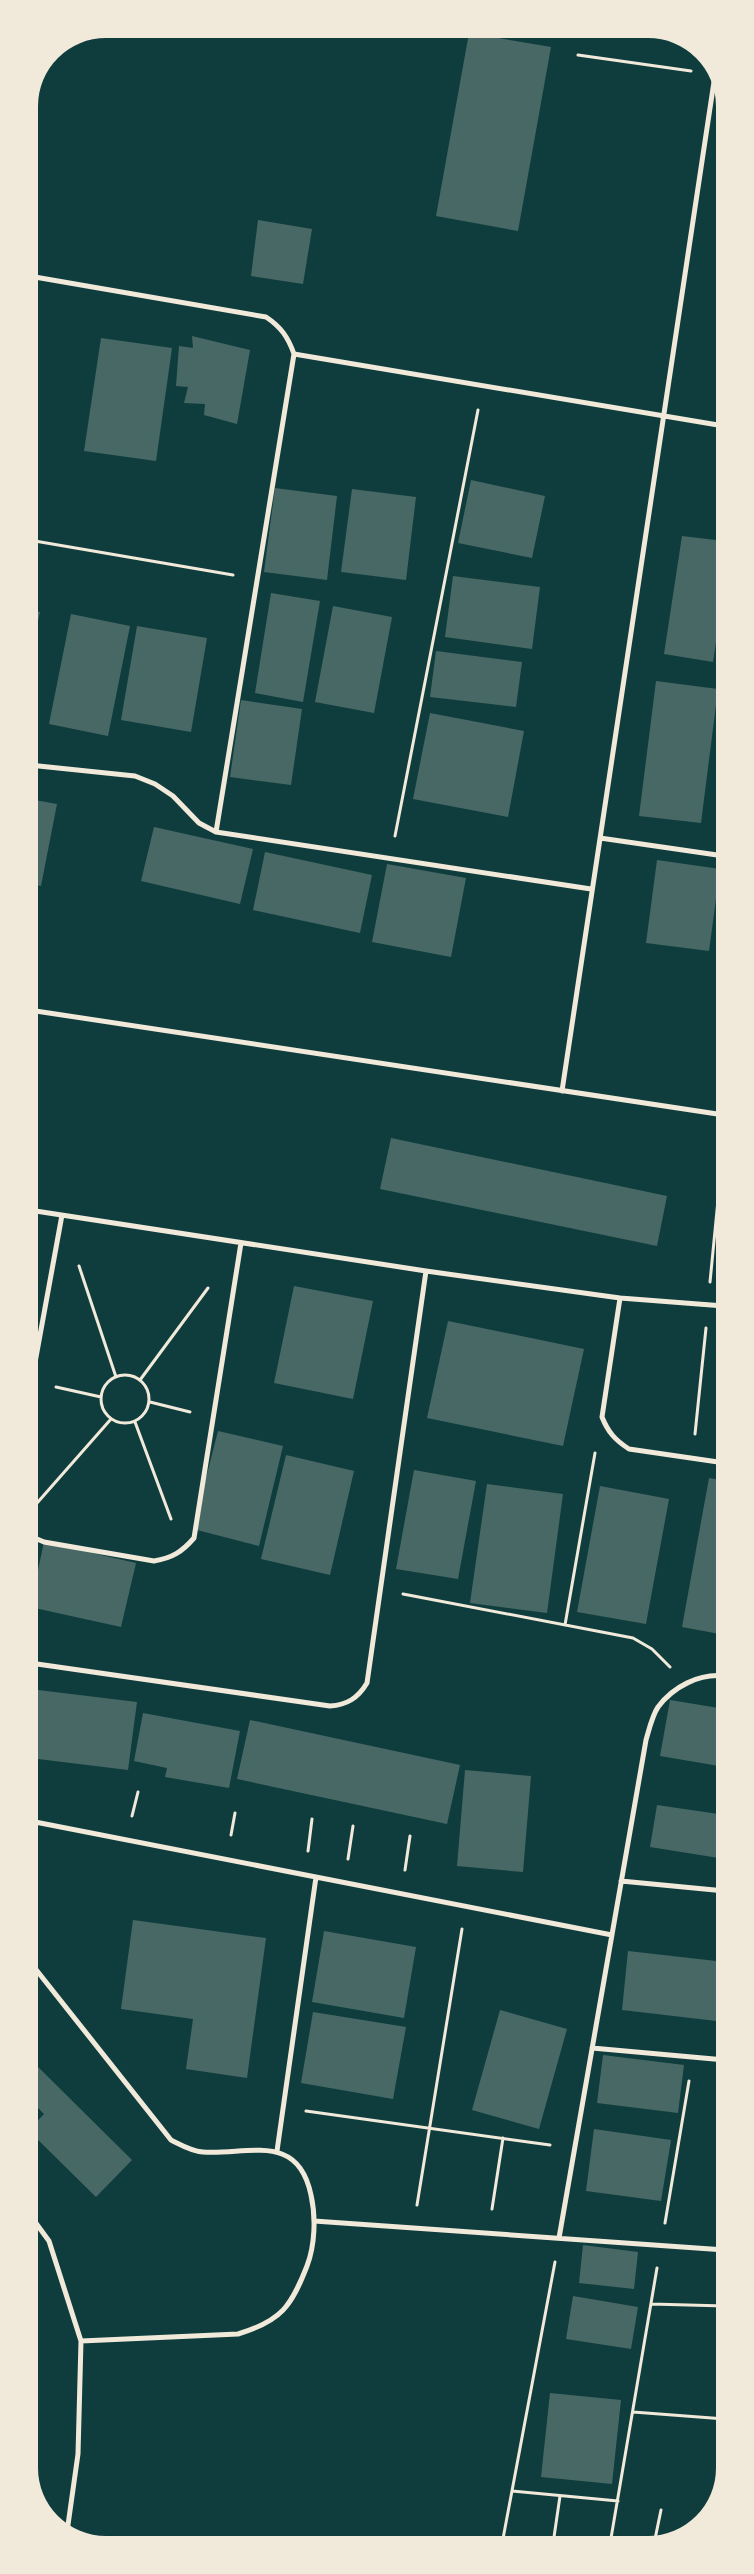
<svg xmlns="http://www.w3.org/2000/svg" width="754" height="2574" font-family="'Archivo Narrow',sans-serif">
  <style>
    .building { fill: #486865 }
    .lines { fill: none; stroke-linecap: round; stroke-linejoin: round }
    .path { stroke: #f1e9da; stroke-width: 3 }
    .minor { stroke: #f1e9da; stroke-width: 5 }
  </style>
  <rect width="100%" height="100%" fill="#0f3d3e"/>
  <path class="building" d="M 469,33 L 551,47 L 518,231 L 436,216 Z
    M 258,220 L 312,229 L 303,284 L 251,276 Z
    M 192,336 L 250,350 L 237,424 L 204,415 L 205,404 L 184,403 L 188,387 L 176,386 L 179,346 L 193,348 Z
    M 101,338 L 172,348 L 156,461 L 84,451 Z
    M 471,480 L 545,496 L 532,558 L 458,543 Z
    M 275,488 L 337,496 L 327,580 L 264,572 Z
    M 352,489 L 416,497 L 406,580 L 341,572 Z
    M 682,536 L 724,541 L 724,590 L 713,662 L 664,654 Z
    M 453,576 L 540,587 L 532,649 L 445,637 Z
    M 271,593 L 320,601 L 303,702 L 255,693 Z
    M 333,606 L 392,617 L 374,713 L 315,702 Z
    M 29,609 L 40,612 L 30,655 L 29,655 Z
    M 71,614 L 130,626 L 108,736 L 49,724 Z
    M 137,626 L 207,638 L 191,732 L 121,720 Z
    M 436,651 L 522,662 L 516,707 L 430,697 Z
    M 656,681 L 718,689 L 701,823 L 639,816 Z
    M 241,700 L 302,709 L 291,785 L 230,777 Z
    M 430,713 L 524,731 L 508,817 L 413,799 Z
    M 29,799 L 57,804 L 41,886 L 29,884 Z
    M 154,827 L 253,849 L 240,904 L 141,881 Z
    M 265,852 L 372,875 L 360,933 L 253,910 Z
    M 657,860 L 720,869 L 709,951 L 646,943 Z
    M 387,864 L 466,878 L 451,957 L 372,942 Z
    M 723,972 L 724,973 L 724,1000 L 719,999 Z
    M 391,1138 L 667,1196 L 657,1246 L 380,1189 Z
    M 294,1286 L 373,1301 L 353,1399 L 274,1383 Z
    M 448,1321 L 584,1349 L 563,1446 L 427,1418 Z
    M 218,1431 L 283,1446 L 259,1546 L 193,1529 Z
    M 286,1455 L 354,1471 L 330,1575 L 261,1559 Z
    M 414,1470 L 476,1481 L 458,1579 L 396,1569 Z
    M 709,1478 L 725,1481 L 725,1635 L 682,1627 Z
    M 487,1484 L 563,1494 L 547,1613 L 470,1603 Z
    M 600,1486 L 669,1499 L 646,1624 L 577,1612 Z
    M 44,1542 L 136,1563 L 121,1627 L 30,1607 Z
    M 30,1689 L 137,1702 L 128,1770 L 30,1758 Z
    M 670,1700 L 725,1709 L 725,1767 L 660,1756 Z
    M 143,1713 L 240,1731 L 229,1788 L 165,1777 L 167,1768 L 134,1761 Z
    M 250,1720 L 460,1765 L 447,1824 L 237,1779 Z
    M 465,1770 L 531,1776 L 523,1872 L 457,1866 Z
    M 657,1805 L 725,1815 L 725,1859 L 650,1847 Z
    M 133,1920 L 266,1938 L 247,2078 L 186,2069 L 193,2019 L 121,2009 Z
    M 324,1931 L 416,1947 L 404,2018 L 312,2002 Z
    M 628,1951 L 725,1962 L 725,2022 L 622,2010 Z
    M 500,2010 L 567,2029 L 539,2129 L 472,2110 Z
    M 313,2012 L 406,2027 L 393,2099 L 301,2083 Z
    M 603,2055 L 684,2065 L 678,2113 L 597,2103 Z
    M 30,2059 L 132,2160 L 96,2197 L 30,2132 L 30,2129 L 44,2114 L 30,2100 Z
    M 594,2129 L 671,2140 L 661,2201 L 586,2191 Z
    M 583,2245 L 638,2252 L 634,2289 L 579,2283 Z
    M 573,2296 L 638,2307 L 631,2349 L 566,2339 Z
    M 550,2393 L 621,2400 L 612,2484 L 541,2477 Z"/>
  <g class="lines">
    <path class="path" d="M 578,55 L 691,71
      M 29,540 L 233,575
      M 395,836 L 478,410
      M 79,1266 L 116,1377
      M 710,1282 L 724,1139
      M101 1399a24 24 0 1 1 48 0a24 24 0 1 1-48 0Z
      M 140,1380 L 208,1288
      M 56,1387 L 101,1397
      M 150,1402 L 190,1412
      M 135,1422 L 171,1519
      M 695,1434 L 706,1328
      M 30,1511 L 111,1419
      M 403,1594 L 633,1638 L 652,1649 L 670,1667
      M 565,1625 L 595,1453
      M 132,1816 L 138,1792
      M 231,1835 L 235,1813
      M 308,1851 L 312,1819
      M 348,1859 L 353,1826
      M 405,1870 L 410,1836
      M 306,2111 L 550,2145
      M 417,2205 L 462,1929
      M 492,2209 L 503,2138
      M 665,2223 L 689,2081
      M 651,2304 L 725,2306
      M 633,2412 L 725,2419
      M 512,2491 L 618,2501
      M 502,2544 L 555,2262
      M 553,2544 L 560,2496
      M 610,2544 L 657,2268
      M 654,2544 L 661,2510"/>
    <path class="minor" d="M 29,276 L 266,317 C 281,327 288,337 294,354 L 216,832
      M 294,354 L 724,426
      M 29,765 L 135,776 L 155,784 L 173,796 L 199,823 L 216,832 L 591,889
      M 600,838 L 724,856
      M 29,1010 L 724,1115
      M 562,1091 L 715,75
      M 29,1210 L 426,1271 L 620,1298 L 724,1306
      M 620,1298 L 602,1417 C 608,1432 615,1440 629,1449 L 725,1463
      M 30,1390 L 62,1215
      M 30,1536 L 44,1542 L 154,1561 C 172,1558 182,1552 194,1538 L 241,1243
      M 30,1663 L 330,1706 C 347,1705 358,1698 367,1683 L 426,1271
      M 30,1821 L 612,1935
      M 621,1881 L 725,1891
      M 30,1962 L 171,2140 C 181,2145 191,2151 203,2152 C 249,2155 298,2132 311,2195 C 316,2217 315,2245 307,2266 C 291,2307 281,2321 238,2334 L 81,2341
      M 592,2048 L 725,2060
      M 277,2151 L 316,1877
      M 30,2215 L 49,2241 L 81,2341 L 78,2454 L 67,2532
      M 314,2221 L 725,2250
      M 559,2238 L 646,1740 C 649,1730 652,1716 658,1707 C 673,1687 699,1673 725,1676"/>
  </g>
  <path d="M0 0H754V2574H0ZM106 38H648A68 68 0 0 1 716 106V2468A68 68 0 0 1 648 2536H106A68 68 0 0 1 38 2468V106A68 68 0 0 1 106 38Z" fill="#f1e9da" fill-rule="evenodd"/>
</svg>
